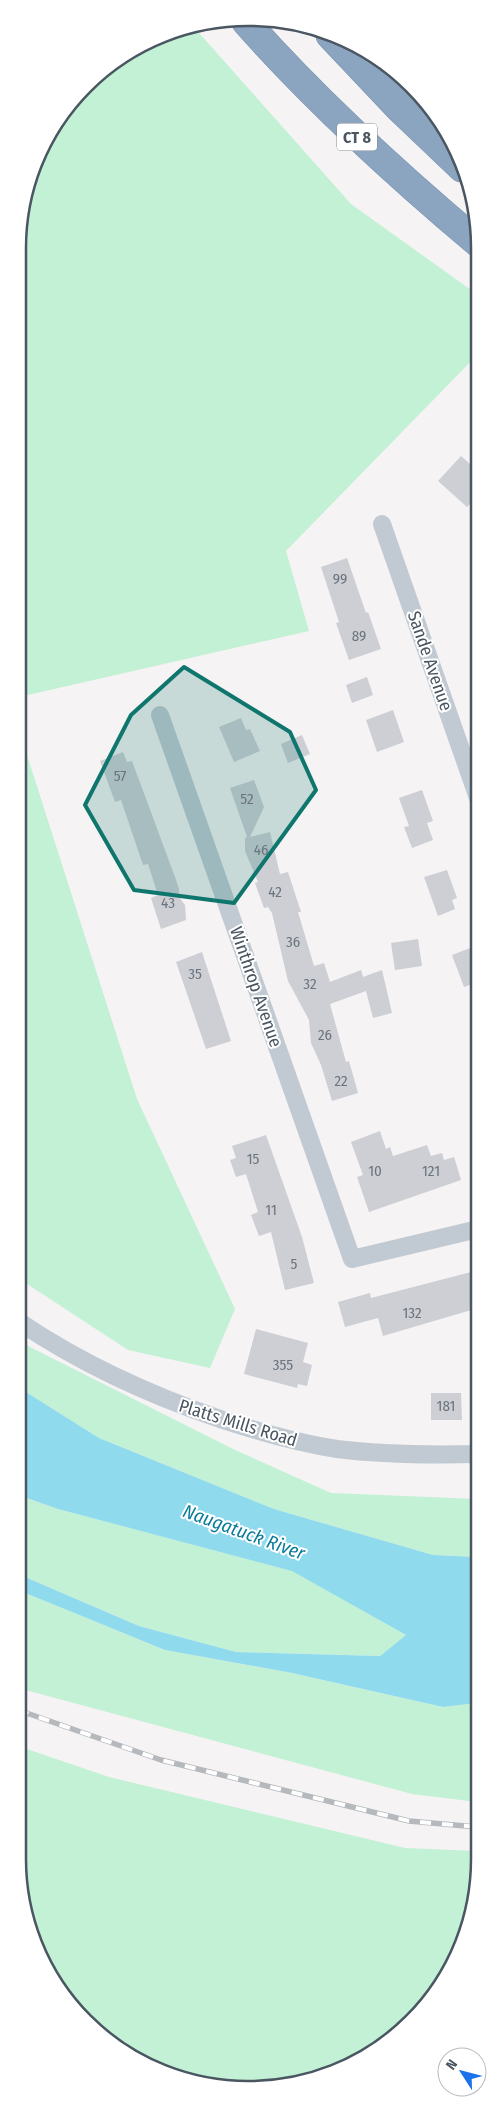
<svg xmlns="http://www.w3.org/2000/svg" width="497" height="2107" font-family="'Fira Sans Condensed',sans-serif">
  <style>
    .green { fill: #c3f1d5 }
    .water { fill: #90daee }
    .building { fill: #cdcfd5 }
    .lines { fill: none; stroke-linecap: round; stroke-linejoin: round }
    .highway-casing { stroke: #7690ad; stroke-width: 29 }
    .street { stroke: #c1cad2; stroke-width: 18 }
    .highway { stroke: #8ba5c1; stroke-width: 28 }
    .rail-casing { stroke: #b5b8bd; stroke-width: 5.5 }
    .rail { stroke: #fff; stroke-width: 4; stroke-dasharray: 11; stroke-linecap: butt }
    .marked { fill: #0f766e; fill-opacity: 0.2; stroke: #0f766e; stroke-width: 4; stroke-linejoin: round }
    .labels { text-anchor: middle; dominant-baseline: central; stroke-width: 4; stroke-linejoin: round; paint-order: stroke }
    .number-label { font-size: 15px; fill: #6b747e }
    .shield { fill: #fff; stroke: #808990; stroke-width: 1 }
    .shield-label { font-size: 16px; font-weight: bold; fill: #4a5661 }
    .street-label { font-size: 18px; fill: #4a5661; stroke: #fff }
    .water-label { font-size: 19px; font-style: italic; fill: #0c7c9b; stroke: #fff }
    .rim { fill: none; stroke: #4a5661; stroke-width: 2.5 }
  </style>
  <rect width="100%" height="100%" fill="#f5f3f3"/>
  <path class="green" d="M 189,25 L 192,25 L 351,204 L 478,295 L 478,354 L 286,551 L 309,631 L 19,697 L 20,218 L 49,133 L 108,65 Z
    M 19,730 L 137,1099 L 235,1309 L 210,1368 L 128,1350 L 18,1278 Z
    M 18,1338 L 30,1347 L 233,1449 L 331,1493 L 477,1499 L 477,1557 L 433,1555 L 274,1509 L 99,1438 L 18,1387 Z
    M 18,1495 L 58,1509 L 293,1571 L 406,1635 L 380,1656 L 236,1652 L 139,1626 L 18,1574 Z
    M 18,1590 L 165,1650 L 292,1673 L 443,1707 L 477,1703 L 477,1802 L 412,1794 L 18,1688 Z
    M 18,1746 L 109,1777 L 405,1848 L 477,1851 L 477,1889 L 449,1974 L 389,2042 L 309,2082 L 233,2089 L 146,2066 L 75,2011 L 35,1947 L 18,1858 Z"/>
  <path class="water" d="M 18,1387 L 99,1438 L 274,1509 L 433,1555 L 477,1557 L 477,1703 L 443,1707 L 292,1673 L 165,1650 L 18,1590 L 18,1574 L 139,1626 L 236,1652 L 380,1656 L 406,1635 L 292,1571 L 58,1509 L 18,1495 Z"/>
  <path class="building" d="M 461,456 L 478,471 L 478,496 L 467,507 L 438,481 Z
    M 347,558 L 366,613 L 368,612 L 381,649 L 349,660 L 336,623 L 339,622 L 321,567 Z
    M 367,677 L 373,695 L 352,703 L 346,685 Z
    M 393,710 L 404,742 L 377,752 L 366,720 Z
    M 241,718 L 246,730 L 250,729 L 260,751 L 234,762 L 219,727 Z
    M 302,735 L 310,754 L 288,763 L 281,744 Z
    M 123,752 L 127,762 L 132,761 L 175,877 L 179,889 L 179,897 L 185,905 L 186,920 L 161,929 L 151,898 L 158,895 L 148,864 L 143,865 L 121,800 L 115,802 L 100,761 Z
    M 254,780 L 264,807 L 250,837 L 270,832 L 280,874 L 288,872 L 301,912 L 298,912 L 314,966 L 324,963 L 330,982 L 361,970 L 363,977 L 382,970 L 392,1013 L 373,1018 L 366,991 L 330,1004 L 346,1062 L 349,1061 L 358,1093 L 332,1101 L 321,1065 L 311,1043 L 309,1020 L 288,981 L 272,913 L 268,907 L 264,908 L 255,883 L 258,882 L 245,851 L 245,838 L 247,837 L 230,788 Z
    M 422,790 L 433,821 L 427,823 L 433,840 L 412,848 L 404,827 L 409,826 L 399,798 Z
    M 447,870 L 457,898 L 452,900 L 455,909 L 438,916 L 424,877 Z
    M 418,939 L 422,966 L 395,970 L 391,943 Z
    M 478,945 L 478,982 L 464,987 L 452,955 Z
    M 202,952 L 231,1041 L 206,1049 L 176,962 Z
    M 380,1131 L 386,1149 L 390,1147 L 393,1156 L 427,1145 L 431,1156 L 442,1153 L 444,1160 L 454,1157 L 461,1180 L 369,1212 L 357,1177 L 363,1175 L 351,1142 Z
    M 266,1135 L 302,1237 L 314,1283 L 285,1290 L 271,1232 L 259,1236 L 251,1215 L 258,1212 L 246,1174 L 236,1177 L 230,1160 L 236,1158 L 232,1146 Z
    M 475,1271 L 478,1280 L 478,1308 L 383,1336 L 378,1318 L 345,1327 L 338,1302 L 370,1293 L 371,1298 Z
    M 256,1329 L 308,1343 L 303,1362 L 312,1365 L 307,1386 L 298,1384 L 297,1388 L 244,1374 Z
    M 431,1393 L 461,1393 L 462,1420 L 431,1420 Z"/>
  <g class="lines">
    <defs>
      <path id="highway" d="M 246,22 C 317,102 396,174 478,243
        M 330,35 L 399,108 L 462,168
        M 399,76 L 418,94"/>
    </defs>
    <use href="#highway" class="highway-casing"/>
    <path class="street" d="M 382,524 L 478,798
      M 160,715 L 352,1259 L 478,1229
      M 18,1321 C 83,1365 149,1395 223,1420 C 260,1432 298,1443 337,1449 C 384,1455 431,1455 478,1454"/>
    <use href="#highway" class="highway"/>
    <defs>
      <path id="rail" d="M 18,1710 L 161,1760 L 409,1821 L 477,1827"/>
    </defs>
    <use href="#rail" class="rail-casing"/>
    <use href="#rail" class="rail"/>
  </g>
  <path class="marked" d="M 184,667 L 290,732 L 316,790 L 234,903 L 134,890 L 85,805 L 131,715 Z"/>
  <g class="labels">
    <g class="number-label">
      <text x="340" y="579">99</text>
      <text x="359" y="636">89</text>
      <text x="120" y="776">57</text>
      <text x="247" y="799">52</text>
      <text x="261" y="850">46</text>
      <text x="275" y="892">42</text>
      <text x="168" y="903">43</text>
      <text x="293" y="942">36</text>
      <text x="195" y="974">35</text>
      <text x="310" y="984">32</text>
      <text x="325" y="1035">26</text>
      <text x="341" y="1081">22</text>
      <text x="253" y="1159">15</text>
      <text x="375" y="1171">10</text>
      <text x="431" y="1171">121</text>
      <text x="271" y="1210">11</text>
      <text x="294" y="1264">5</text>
      <text x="412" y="1313">132</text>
      <text x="283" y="1365">355</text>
      <text x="446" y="1406">181</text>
    </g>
    <rect class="shield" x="337" y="123.5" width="40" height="27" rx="4"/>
    <g class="shield-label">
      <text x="357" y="137">CT 8</text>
    </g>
    <g class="street-label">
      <text transform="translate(430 661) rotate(71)">Sande Avenue</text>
      <text transform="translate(256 987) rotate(71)">Winthrop Avenue</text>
      <text transform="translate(238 1423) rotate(17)">Platts Mills Road</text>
    </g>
    <g class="water-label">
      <text transform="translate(244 1532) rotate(20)">Naugatuck River</text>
    </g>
  </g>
  <path d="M0 0H497V2107H0ZM248 26H249A222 222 0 0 1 471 248V1859A222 222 0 0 1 249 2081H248A222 222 0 0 1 26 1859V248A222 222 0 0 1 248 26Z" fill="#fff" fill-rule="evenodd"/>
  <path class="rim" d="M248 26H249A222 222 0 0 1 471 248V1859A222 222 0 0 1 249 2081H248A222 222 0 0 1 26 1859V248A222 222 0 0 1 248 26Z"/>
  <g transform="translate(462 2072) rotate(306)"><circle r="24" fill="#ffffff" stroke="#b7bbc0"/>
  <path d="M0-4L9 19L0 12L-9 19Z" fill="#1a73e8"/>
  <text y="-8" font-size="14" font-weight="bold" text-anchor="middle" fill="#4a5661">N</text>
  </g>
</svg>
